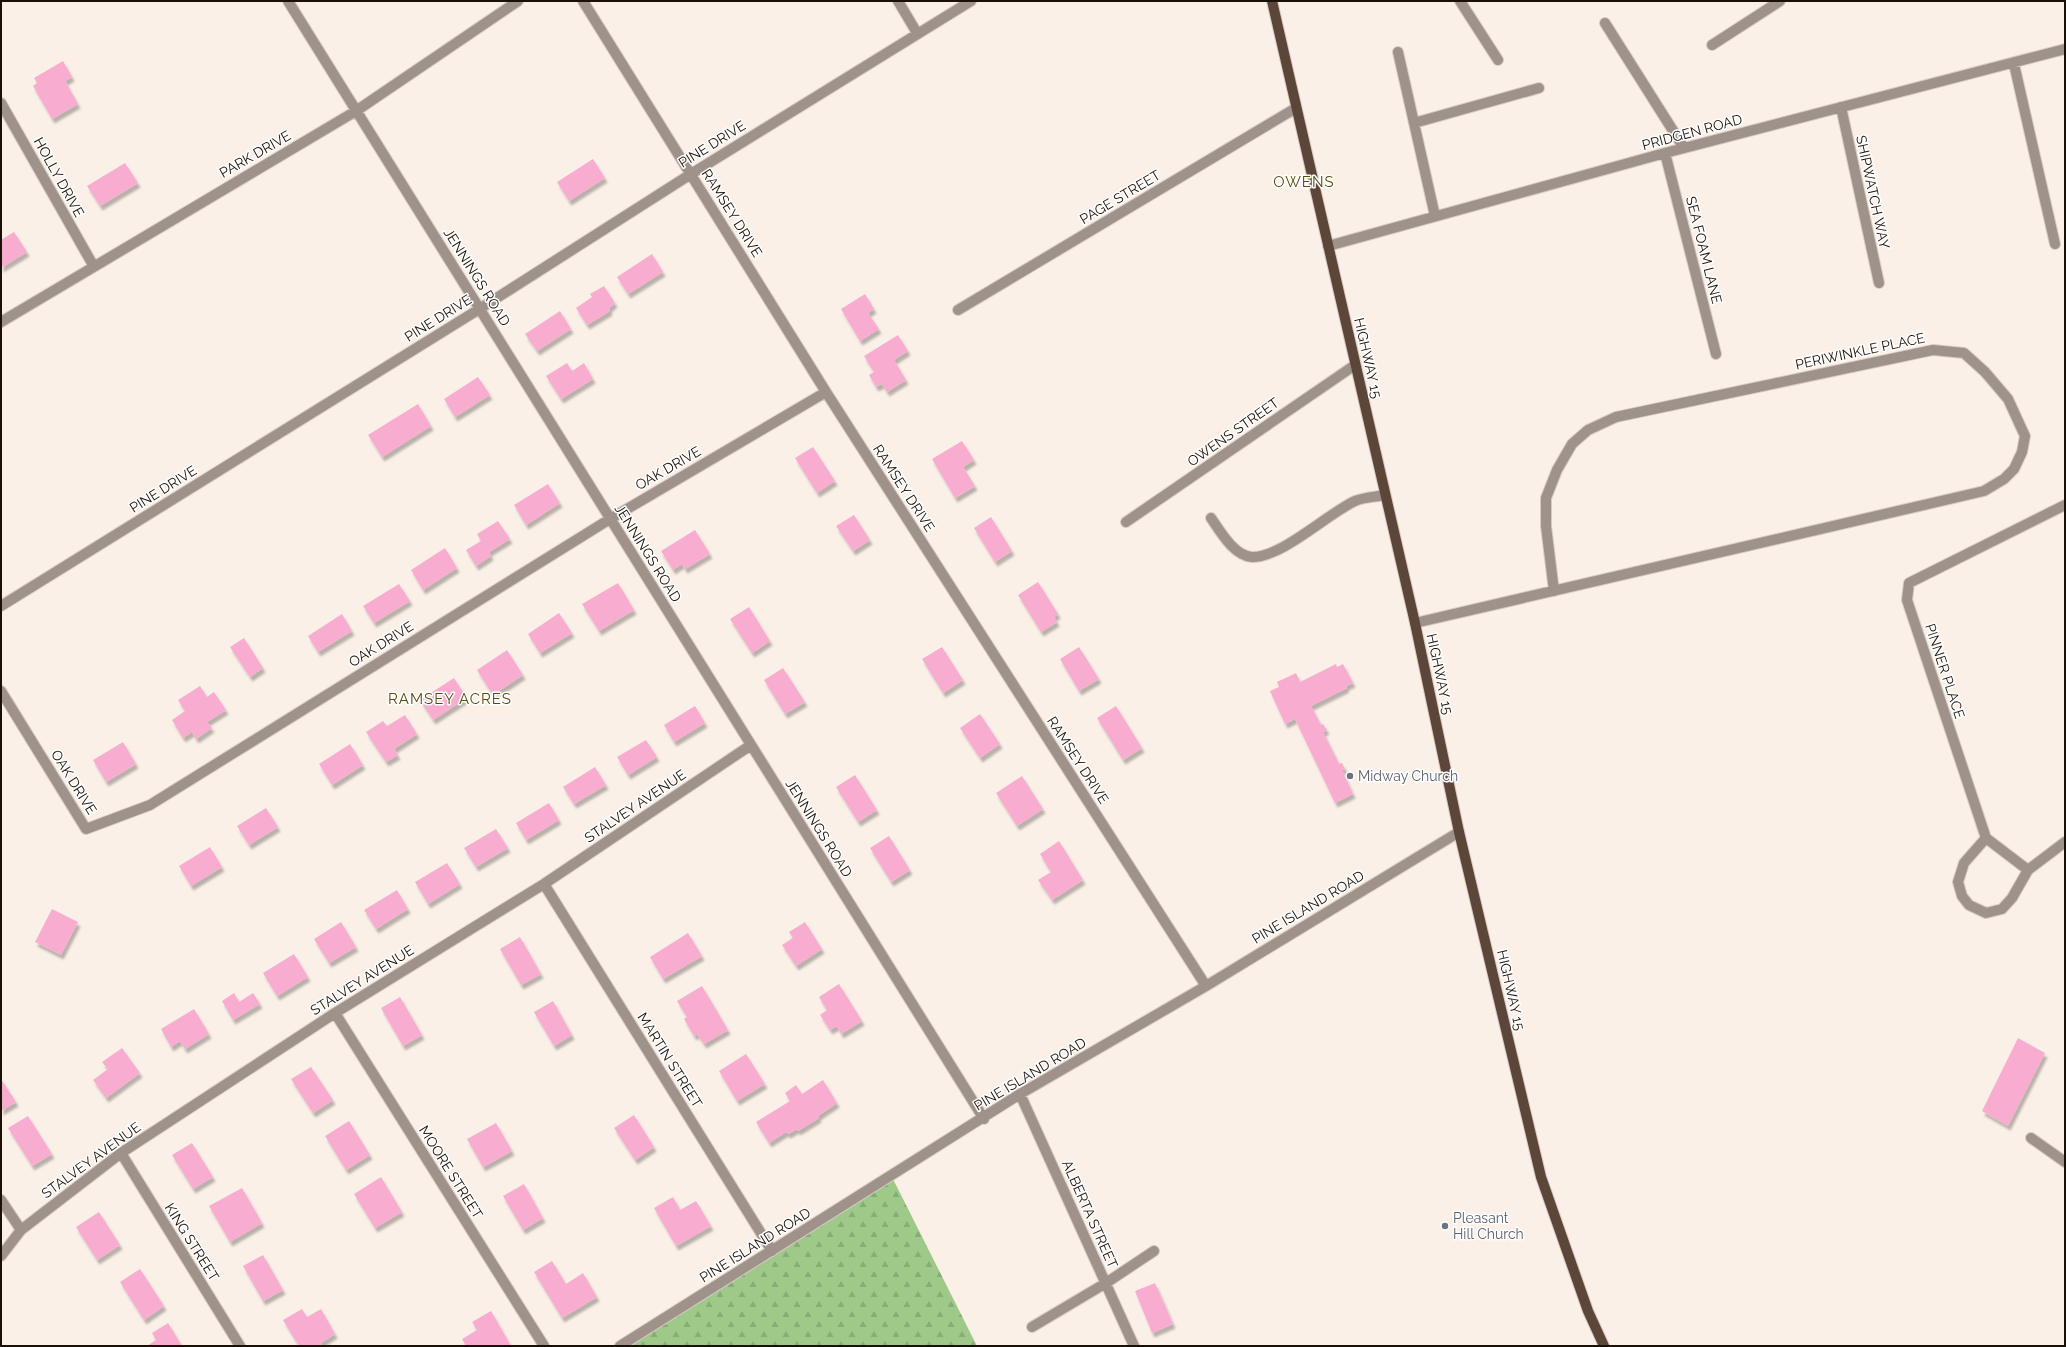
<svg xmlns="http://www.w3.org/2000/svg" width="2066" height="1347" font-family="Raleway,sans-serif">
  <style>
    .forest { fill: url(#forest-firs) }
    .building { fill: #f7acd0; filter: url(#shadow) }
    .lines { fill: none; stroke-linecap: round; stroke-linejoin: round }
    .minor-casing { stroke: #d7ccc3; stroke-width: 12 }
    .major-casing { stroke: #d7ccc3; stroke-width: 12 }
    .minor { stroke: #9f928b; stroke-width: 10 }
    .major { stroke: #5b4639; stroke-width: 10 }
    .worship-dot { fill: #6b7280; stroke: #fff; stroke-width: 1.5 }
    .labels { text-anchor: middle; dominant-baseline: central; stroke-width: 3; stroke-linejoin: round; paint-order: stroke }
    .street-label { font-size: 14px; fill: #191008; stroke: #fff }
    .worship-label { font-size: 14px; fill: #5b616d; stroke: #fff; text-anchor: start }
    .neighbourhood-label { font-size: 15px; letter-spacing: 1px; fill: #564d0d; stroke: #fff }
  </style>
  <defs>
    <pattern id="forest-firs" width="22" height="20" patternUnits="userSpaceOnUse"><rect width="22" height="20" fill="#9ec989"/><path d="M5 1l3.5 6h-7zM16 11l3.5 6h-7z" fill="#88ac75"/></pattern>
    <filter id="shadow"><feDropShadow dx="2.5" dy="4.5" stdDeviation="1" flood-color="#0004"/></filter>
  </defs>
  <rect width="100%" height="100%" fill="#fbf0e7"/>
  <path class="forest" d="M 891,1175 L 977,1346 L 620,1346 Z"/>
  <path class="building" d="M 63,61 L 72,77 L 65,81 L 78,104 L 52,119 L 33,86 L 37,83 L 34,78 Z
    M 593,159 L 605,178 L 569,201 L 557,182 Z
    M 125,163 L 138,183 L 100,206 L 87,186 Z
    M 14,232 L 27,252 L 1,268 L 1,240 Z
    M 652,254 L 663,272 L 628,294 L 617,277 Z
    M 604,286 L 615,303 L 609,308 L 610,311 L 587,325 L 576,308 L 592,297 L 590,294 Z
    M 865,294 L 874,309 L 868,313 L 879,329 L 860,341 L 841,309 Z
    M 560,311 L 571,329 L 537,351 L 525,334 Z
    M 898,335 L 908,351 L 894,360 L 906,380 L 887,392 L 882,384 L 876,387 L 869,375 L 874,372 L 864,356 Z
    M 567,363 L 572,371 L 584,363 L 593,379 L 561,399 L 546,376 Z
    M 478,377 L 490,395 L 455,417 L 444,399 Z
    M 418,404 L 431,426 L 382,457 L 368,435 Z
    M 962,441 L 974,460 L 963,467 L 975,486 L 955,498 L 932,459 Z
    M 813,447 L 835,481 L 817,493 L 795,458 Z
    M 548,484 L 560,503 L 526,525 L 514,505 Z
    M 854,515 L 870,540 L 853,551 L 836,526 Z
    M 991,517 L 1012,551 L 995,562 L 974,528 Z
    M 498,521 L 510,539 L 489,552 L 491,556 L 476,566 L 466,550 L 481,541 L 477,534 Z
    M 695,530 L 710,554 L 685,569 L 682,564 L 673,570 L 661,551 Z
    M 445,548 L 457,568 L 423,590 L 411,570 Z
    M 1038,582 L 1058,614 L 1054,617 L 1057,622 L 1041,632 L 1018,595 Z
    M 618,583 L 634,610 L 599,631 L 582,604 Z
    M 399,584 L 410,601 L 374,623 L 363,606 Z
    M 749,607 L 770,641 L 752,653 L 730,619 Z
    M 559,613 L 572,633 L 540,653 L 528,634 Z
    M 342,614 L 352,631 L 318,652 L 308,636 Z
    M 244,638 L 263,668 L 250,677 L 230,647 Z
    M 942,647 L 963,680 L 943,693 L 922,659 Z
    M 1079,647 L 1099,679 L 1079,691 L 1060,659 Z
    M 507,650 L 523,675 L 493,695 L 477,670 Z
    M 1336,664 L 1337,667 L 1343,664 L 1353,683 L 1346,686 L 1347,688 L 1311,706 L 1321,725 L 1323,724 L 1327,730 L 1323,732 L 1339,764 L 1342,763 L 1345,769 L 1342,770 L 1353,794 L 1335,803 L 1295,719 L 1285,724 L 1270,691 L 1279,687 L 1277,682 L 1296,673 L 1300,682 Z
    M 783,668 L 805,702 L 785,714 L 764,680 Z
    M 454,678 L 467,698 L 433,720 L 420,700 Z
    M 200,686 L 207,697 L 214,692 L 226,710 L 207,722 L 212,728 L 196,739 L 192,732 L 183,738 L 172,720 L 185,711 L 178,700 Z
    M 695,706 L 705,723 L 674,742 L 664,725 Z
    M 1116,706 L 1142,748 L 1123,760 L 1097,718 Z
    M 980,714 L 1000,744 L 980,758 L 960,728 Z
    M 405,715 L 417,734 L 394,749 L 398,755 L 386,762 L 366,732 L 383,721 L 387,726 Z
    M 646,740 L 657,757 L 628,775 L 617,757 Z
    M 123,742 L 136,764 L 106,782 L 93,760 Z
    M 350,744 L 363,765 L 332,785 L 319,764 Z
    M 595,767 L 606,785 L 574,804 L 563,787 Z
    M 855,775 L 877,810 L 858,822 L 836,787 Z
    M 1022,776 L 1043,809 L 1017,826 L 996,793 Z
    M 549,803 L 559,820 L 526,840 L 516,823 Z
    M 266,808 L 278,827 L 249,845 L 237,826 Z
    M 496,829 L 508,848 L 476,867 L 464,848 Z
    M 889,836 L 910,870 L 891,882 L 870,848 Z
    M 1059,841 L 1083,880 L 1052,900 L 1038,880 L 1051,872 L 1040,854 Z
    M 210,847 L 222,867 L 191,886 L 179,866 Z
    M 447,863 L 460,884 L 428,904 L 415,882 Z
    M 397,890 L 408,909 L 376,929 L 364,910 Z
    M 52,909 L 78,922 L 61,955 L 35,942 Z
    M 341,922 L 356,947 L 329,963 L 314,939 Z
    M 805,922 L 822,949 L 796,966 L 782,945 L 793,938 L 789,932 Z
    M 688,933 L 702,956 L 663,979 L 650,957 Z
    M 520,937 L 541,974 L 521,985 L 500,949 Z
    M 294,954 L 308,977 L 277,996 L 263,973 Z
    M 839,984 L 862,1021 L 841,1034 L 837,1026 L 830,1030 L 820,1015 L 827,1010 L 819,997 Z
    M 702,986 L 728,1030 L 704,1044 L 697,1034 L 694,1036 L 684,1019 L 687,1017 L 677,1001 Z
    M 234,993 L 239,1002 L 253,993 L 260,1004 L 233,1020 L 222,1001 Z
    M 400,997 L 422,1035 L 403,1046 L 381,1008 Z
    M 553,1001 L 572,1035 L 554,1046 L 534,1012 Z
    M 194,1009 L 209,1034 L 185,1049 L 180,1041 L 171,1047 L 161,1029 Z
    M 2018,1038 L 2045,1053 L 2008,1126 L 1982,1111 Z
    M 122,1048 L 140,1073 L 106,1098 L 93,1080 L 108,1069 L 102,1062 Z
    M 746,1054 L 765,1084 L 737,1101 L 719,1071 Z
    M 311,1067 L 333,1100 L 313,1113 L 291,1079 Z
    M 1,1079 L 16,1102 L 1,1111 Z
    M 823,1080 L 837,1103 L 818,1116 L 819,1118 L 798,1131 L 797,1129 L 788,1134 L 786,1132 L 769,1143 L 756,1122 L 790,1101 L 785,1093 L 796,1085 L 802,1094 Z
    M 634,1115 L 654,1147 L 635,1160 L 614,1128 Z
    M 28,1116 L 52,1154 L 32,1166 L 8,1128 Z
    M 349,1121 L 370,1155 L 346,1170 L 325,1136 Z
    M 496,1123 L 512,1151 L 483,1167 L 467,1139 Z
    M 192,1143 L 213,1177 L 193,1189 L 172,1155 Z
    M 381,1177 L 402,1212 L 375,1228 L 354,1194 Z
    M 524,1184 L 543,1218 L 523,1230 L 503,1196 Z
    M 242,1188 L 262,1223 L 230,1242 L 209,1206 Z
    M 673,1197 L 680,1210 L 696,1201 L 711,1226 L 676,1246 L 654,1208 Z
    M 99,1212 L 120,1245 L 97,1260 L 76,1227 Z
    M 263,1255 L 283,1290 L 263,1301 L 243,1266 Z
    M 552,1261 L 566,1284 L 583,1273 L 597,1297 L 562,1318 L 534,1272 Z
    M 140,1269 L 164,1306 L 144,1320 L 120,1282 Z
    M 1155,1283 L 1173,1324 L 1152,1333 L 1135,1291 Z
    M 302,1309 L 307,1317 L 321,1309 L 335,1334 L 321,1343 L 322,1346 L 299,1346 L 283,1320 Z
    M 491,1311 L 511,1346 L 466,1346 L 462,1339 L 477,1330 L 472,1322 Z
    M 168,1323 L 182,1346 L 147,1346 L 156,1340 L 152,1333 Z"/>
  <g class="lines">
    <defs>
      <path id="minor" d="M 288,1 L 984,1119
        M 583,1 L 826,392 L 1206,986
        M 898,1 L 917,33
        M 1460,1 L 1498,60
        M 1605,23 L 1684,148
        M 1712,45 L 1780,1
        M 1398,52 L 1435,216
        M 2014,64 L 2055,244
        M 1,103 L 93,265
        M 1841,107 L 1879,283
        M 1414,123 L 1539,88
        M 1665,153 L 1716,354
        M 1328,246 L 1665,153 L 2065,49
        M 958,310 L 1296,108
        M 1,322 L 356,111 L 518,1
        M 1211,518 C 1220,531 1234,556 1252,557 C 1281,558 1327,514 1355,501 C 1364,497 1376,497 1385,495
        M 1126,522 L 1355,365
        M 1,606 L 481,308 L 691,174 L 971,1
        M 1415,623 L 1984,491 L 2004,479 L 2014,469 L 2022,452 L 2025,436 L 2008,399 L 1985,372 L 1964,353 L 1933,350 L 1616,417 L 1588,430 L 1572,444 L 1557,470 L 1546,498 L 1546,526 L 1554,591
        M 1,691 L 86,829 L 150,805 L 610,519 L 826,392
        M 1986,838 L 1964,863 L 1958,882 L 1962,896 L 1969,905 L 1986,913 L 2002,909 L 2012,898 L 2028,870 L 2065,842
        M 2028,870 L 1986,838 L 1907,600 L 1909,583 L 2065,505
        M 544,884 L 772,1251
        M 335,1013 L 544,1346
        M 1020,1094 L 1134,1346
        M 2031,1138 L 2065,1162
        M 121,1153 L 240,1346
        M 1,1200 L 21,1230
        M 1,1256 L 21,1230 L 121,1153 L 335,1013 L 544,884 L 751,745
        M 1032,1327 L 1106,1283 L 1154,1251
        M 620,1346 L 1020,1094 L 1206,986 L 1459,832"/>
      <path id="major" d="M 1272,1 L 1415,623 L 1459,832 L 1541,1177 L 1588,1311 L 1604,1346"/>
    </defs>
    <use href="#minor" class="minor-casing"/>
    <use href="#major" class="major-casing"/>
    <use href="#minor" class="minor"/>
    <use href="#major" class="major"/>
  </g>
  <g class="worship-dot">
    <circle cx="1350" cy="776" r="4"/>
    <circle cx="1445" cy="1226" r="4"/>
  </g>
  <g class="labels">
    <g class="street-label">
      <text transform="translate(1692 132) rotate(-15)">PRIDGEN ROAD</text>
      <text transform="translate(712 144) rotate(-32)">PINE DRIVE</text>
      <text transform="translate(255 154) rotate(-30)">PARK DRIVE</text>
      <text transform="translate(59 177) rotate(61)">HOLLY DRIVE</text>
      <text transform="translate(1873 192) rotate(78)">SHIPWATCH WAY</text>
      <text transform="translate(1120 197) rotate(-31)">PAGE STREET</text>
      <text transform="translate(732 213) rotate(58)">RAMSEY DRIVE</text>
      <text transform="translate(1704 250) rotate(76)">SEA FOAM LANE</text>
      <text transform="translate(477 277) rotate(58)">JENNINGS ROAD</text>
      <text transform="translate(438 318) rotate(-32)">PINE DRIVE</text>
      <text transform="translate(1860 351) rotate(-12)">PERIWINKLE PLACE</text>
      <text transform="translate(1368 358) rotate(77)">HIGHWAY 15</text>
      <text transform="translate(1233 432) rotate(-35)">OWENS STREET</text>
      <text transform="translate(668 468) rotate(-30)">OAK DRIVE</text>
      <text transform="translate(904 488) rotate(57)">RAMSEY DRIVE</text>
      <text transform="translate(163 489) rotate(-32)">PINE DRIVE</text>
      <text transform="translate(648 553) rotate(58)">JENNINGS ROAD</text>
      <text transform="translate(381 644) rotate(-32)">OAK DRIVE</text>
      <text transform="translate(1945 671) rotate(72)">PINNER PLACE</text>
      <text transform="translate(1440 674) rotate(78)">HIGHWAY 15</text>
      <text transform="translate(1078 760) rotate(57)">RAMSEY DRIVE</text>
      <text transform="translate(74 782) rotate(58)">OAK DRIVE</text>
      <text transform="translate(635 806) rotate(-34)">STALVEY AVENUE</text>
      <text transform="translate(819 828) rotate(58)">JENNINGS ROAD</text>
      <text transform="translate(1308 907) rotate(-31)">PINE ISLAND ROAD</text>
      <text transform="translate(362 980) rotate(-32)">STALVEY AVENUE</text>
      <text transform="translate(1511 990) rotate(77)">HIGHWAY 15</text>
      <text transform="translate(670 1060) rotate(58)">MARTIN STREET</text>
      <text transform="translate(1030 1074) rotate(-31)">PINE ISLAND ROAD</text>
      <text transform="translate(91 1160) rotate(-36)">STALVEY AVENUE</text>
      <text transform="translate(451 1172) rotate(58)">MOORE STREET</text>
      <text transform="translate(1090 1214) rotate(66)">ALBERTA STREET</text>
      <text transform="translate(192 1242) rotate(58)">KING STREET</text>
      <text transform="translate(755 1245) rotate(-32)">PINE ISLAND ROAD</text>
    </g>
    <g class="worship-label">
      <text x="1358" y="776">Midway Church</text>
      <text x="1453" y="1218">Pleasant<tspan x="1453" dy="16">Hill Church</tspan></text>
    </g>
    <g class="neighbourhood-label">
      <text x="1304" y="182">OWENS</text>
      <text x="450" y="699">RAMSEY ACRES</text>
    </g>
  </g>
  <rect width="2066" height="1347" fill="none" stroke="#191008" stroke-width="4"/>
</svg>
